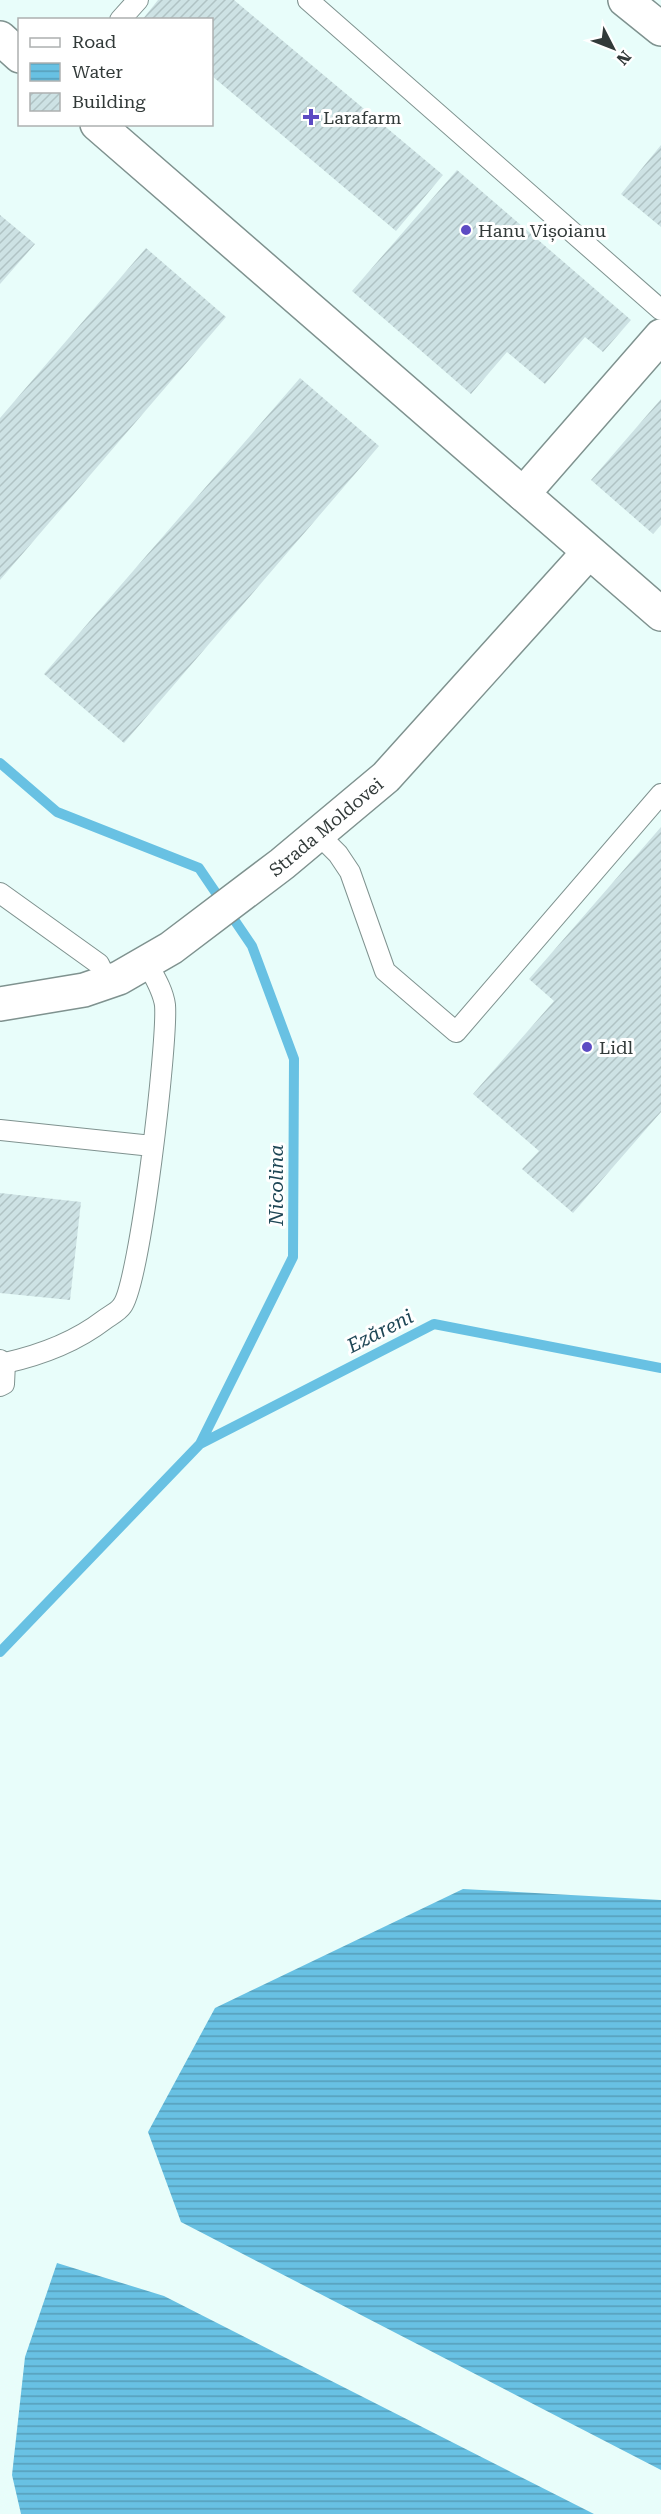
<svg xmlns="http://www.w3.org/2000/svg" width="661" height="2514" font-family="'Roboto Serif',serif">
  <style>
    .water { fill: url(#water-rules) }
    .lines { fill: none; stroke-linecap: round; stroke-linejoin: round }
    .stream { stroke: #68c1e3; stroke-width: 10 }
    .building { fill: url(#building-hatch) }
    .service-casing { stroke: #7f928f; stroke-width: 22 }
    .minor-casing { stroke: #7f928f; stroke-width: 36 }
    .secondary-casing { stroke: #7f928f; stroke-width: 36 }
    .service { stroke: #fff; stroke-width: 20 }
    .minor { stroke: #fff; stroke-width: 33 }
    .secondary { stroke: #fff; stroke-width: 33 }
    .poi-dot { fill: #5c4bc3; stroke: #fff; stroke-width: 2 }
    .labels { text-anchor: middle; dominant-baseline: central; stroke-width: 6; stroke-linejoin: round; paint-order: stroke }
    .poi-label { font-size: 18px; fill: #323a39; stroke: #fff; text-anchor: start }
    .street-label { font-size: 18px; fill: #323a39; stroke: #fff }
    .water-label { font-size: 20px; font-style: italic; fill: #1f4756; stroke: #fff }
  </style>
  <defs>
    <pattern id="water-rules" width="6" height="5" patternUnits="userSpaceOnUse" patternTransform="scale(1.5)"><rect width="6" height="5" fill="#68c1e3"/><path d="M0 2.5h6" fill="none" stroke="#569eb9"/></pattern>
    <pattern id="building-hatch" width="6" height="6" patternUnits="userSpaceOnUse" patternTransform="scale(1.5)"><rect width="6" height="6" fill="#cde2e4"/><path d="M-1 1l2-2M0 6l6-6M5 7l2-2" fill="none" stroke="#b0c3c4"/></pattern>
  </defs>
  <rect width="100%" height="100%" fill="#e8fdfa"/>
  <path class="water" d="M 463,1889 L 661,1900 L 661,2470 L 181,2222 L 148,2132 L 215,2008 Z
    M 57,2263 L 164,2296 L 594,2514 L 21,2514 L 12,2475 L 25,2357 Z"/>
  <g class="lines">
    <path class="stream" d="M 0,763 L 57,812 L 199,868 L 252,946 L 294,1059 L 293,1257 L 200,1444 L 0,1652
      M 200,1444 L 434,1324 L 661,1368"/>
  </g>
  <path class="building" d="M 158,0 L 234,0 L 443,175 L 396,231 L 212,76 L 212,20 L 142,20 Z
    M 661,145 L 661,227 L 621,194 Z
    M 457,170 L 631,320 L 603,352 L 585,337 L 545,384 L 507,352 L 471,394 L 352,291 Z
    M 0,215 L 35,244 L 0,284 Z
    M 146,248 L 226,317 L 0,580 L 0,418 Z
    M 300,378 L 379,446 L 124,743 L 44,674 Z
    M 661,399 L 661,525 L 653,534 L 591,480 Z
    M 661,827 L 661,1112 L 573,1213 L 522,1169 L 539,1151 L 473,1094 L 554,1001 L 529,979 Z
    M 0,1193 L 81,1202 L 70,1300 L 0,1293 Z"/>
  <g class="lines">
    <defs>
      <path id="service" d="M 308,0 L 661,310
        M 120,20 L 138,0
        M 319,835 L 338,854 L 350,872 L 385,971 L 456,1032 L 661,794
        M 0,893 L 99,964 L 108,983
        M 0,1130 L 152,1146
        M 0,1360 L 5,1363 L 4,1384 L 0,1386
        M 5,1363 C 41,1355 74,1343 104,1320 C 109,1316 118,1312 122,1306 C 140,1284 168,1041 165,1005 C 163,990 154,976 147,963"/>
      <path id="minor" d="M 625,0 L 661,29
        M 523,494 L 661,336
        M 0,1004 L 84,990 L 119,978 L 171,948 L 282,864 L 386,777 L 588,553"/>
      <path id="secondary" d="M 0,38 L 20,56
        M 97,124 L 661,614"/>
    </defs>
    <use href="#service" class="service-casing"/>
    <use href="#minor" class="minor-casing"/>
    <use href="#secondary" class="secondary-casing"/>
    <use href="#service" class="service"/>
    <use href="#minor" class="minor"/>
    <use href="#secondary" class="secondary"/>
  </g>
  <g class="poi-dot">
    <path d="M308 108h6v6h6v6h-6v6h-6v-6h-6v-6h6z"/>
    <circle cx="466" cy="230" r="6"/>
    <circle cx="587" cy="1047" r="6"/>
  </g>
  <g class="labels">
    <g class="poi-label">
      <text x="323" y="117">Larafarm</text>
      <text x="478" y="230">Hanu Vișoianu</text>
      <text x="599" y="1047">Lidl</text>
    </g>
    <g class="street-label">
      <text transform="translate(326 827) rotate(-40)">Strada Moldovei</text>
    </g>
    <g class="water-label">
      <text transform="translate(276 1185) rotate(-90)">Nicolina</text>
      <text transform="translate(380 1331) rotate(-27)">Ezăreni</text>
    </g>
  </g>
  <rect x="18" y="18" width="195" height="108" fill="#ffffff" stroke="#adb0b0" stroke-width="1.5"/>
  <rect x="30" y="38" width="30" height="9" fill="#ffffff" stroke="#adb0b0" stroke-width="1.5"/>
  <text x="72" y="48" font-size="18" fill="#323a39">Road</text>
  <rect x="30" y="63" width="30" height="18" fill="url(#water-rules)" stroke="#adb0b0" stroke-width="1.5"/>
  <text x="72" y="78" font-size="18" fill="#323a39">Water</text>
  <rect x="30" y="93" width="30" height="18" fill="url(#building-hatch)" stroke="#adb0b0" stroke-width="1.5"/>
  <text x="72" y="108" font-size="18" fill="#323a39">Building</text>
  <g transform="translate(613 48) rotate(132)" stroke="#ffffff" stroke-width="4.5" paint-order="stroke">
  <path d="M0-4.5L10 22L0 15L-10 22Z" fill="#323a39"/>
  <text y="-9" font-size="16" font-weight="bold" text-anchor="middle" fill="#323a39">N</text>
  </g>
</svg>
